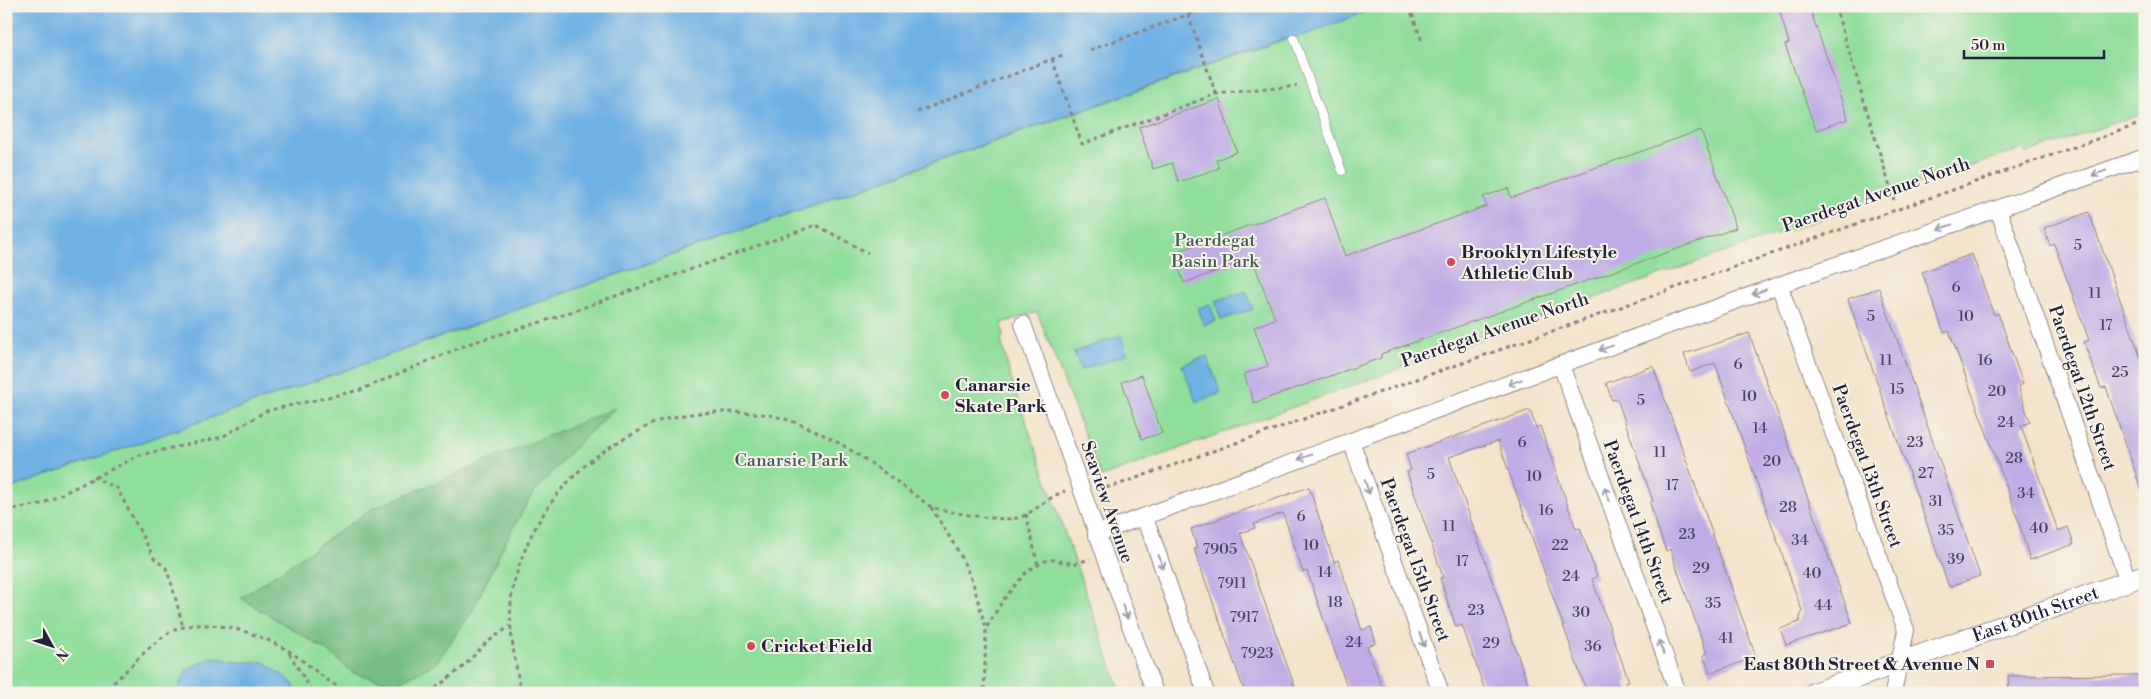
<svg xmlns="http://www.w3.org/2000/svg" width="2151" height="699" font-family="'Libre Bodoni',serif">
  <style>
    .green { fill: #90de9c; stroke: #59806c }
    .forest { fill: #74bd84; stroke: #4b7060 }
    .water { fill: #70b1e4; stroke: #496a90 }
    .building { fill: #bfabe5 }
    .lines { fill: none; stroke-linecap: round; stroke-linejoin: round }
    .service-casing { stroke: #8b8282; stroke-width: 9 }
    .minor-casing { stroke: #8b8282; stroke-width: 18 }
    .tertiary-casing { stroke: #8b8282; stroke-width: 22 }
    .path { stroke: #8b8282; stroke-width: 3; stroke-dasharray: 4 4; stroke-linecap: butt }
    .service { stroke: #fff; stroke-width: 8 }
    .minor { stroke: #fff; stroke-width: 16 }
    .tertiary { stroke: #fff; stroke-width: 20 }
    .oneway { stroke: #9c9ca7 }
    .poi-dot { fill: #d1495b; stroke: #f7f3e8; stroke-width: 2 }
    .labels { text-anchor: middle; dominant-baseline: central; stroke-width: 4; stroke-linejoin: round; paint-order: stroke }
    .number-label { font-size: 15px; fill: #494466 }
    .street-label { font-size: 18px; fill: #22223b; stroke: #f7f3e8 }
    .park-label { font-size: 18px; fill: #435a58; stroke: #f7f3e8 }
    .poi-label { font-size: 18px; font-weight: bold; fill: #22223b; stroke: #f7f3e8; text-anchor: start }
  </style>
  <rect width="100%" height="100%" fill="#f7f3e8"/>
  <filter id="ink" filterUnits="userSpaceOnUse"><feTurbulence type="fractalNoise" baseFrequency=".02" numOctaves="2"/><feDisplacementMap in="SourceGraphic" scale="10" xChannelSelector="R" yChannelSelector="G"/><feConvolveMatrix kernelMatrix="1 2 1 2 8 2 1 2 1" color-interpolation-filters="sRGB"/></filter>
  <filter id="wash" filterUnits="userSpaceOnUse"><feTurbulence type="fractalNoise" baseFrequency=".0096" numOctaves="4" result="noise"/><feDisplacementMap in="SourceGraphic" scale="20" xChannelSelector="R" yChannelSelector="G"/><feGaussianBlur stdDeviation="1.12" result="paint"/><feColorMatrix in="noise" values="0 0 0 0 0 0 0 0 0 0 0 0 0 0 0 0 0 1.4 0 .05"/><feComposite in="paint" operator="in"/></filter>
  <g filter="url(#wash)">
    <rect width="100%" height="100%" fill="#f4e3ca"/>
    <path class="green" d="M 1379,6 L 2145,6 L 2145,112 L 2026,154 L 2023,148 L 1563,309 L 1101,477 L 1037,312 L 1002,323 L 1003,336 L 1001,340 L 1011,379 L 1121,693 L 6,693 L 6,490 Z"/>
    <path class="forest" d="M 615,408 L 575,447 L 531,496 L 504,545 L 472,612 L 436,663 L 396,684 L 353,673 L 328,651 L 241,598 L 372,509 Z"/>
    <path class="water" d="M 6,6 L 1381,6 L 1305,35 L 1280,40 L 6,490 Z
      M 1246,291 L 1253,309 L 1221,320 L 1215,301 Z
      M 1210,304 L 1216,321 L 1204,325 L 1198,308 Z
      M 1121,335 L 1127,354 L 1081,370 L 1074,352 Z
      M 1207,356 L 1221,393 L 1196,402 L 1182,365 Z
      M 212,657 L 235,662 L 264,662 L 292,682 L 297,693 L 176,693 L 187,670 Z"/>
    <g id="blocks">
      <path class="building" d="M 1778,6 L 1809,6 L 1848,119 L 1816,130 L 1785,45 L 1789,43 Z
        M 1219,99 L 1237,152 L 1216,160 L 1219,168 L 1179,182 L 1172,163 L 1153,169 L 1139,127 Z
        M 1701,130 L 1736,228 L 1381,354 L 1381,358 L 1254,403 L 1244,374 L 1268,366 L 1254,327 L 1275,319 L 1252,258 L 1184,283 L 1173,253 L 1325,198 L 1345,256 L 1487,206 L 1483,197 L 1508,188 L 1511,198 Z
        M 2089,212 L 2145,370 L 2145,491 L 2142,492 L 2106,387 L 2101,388 L 2090,359 L 2084,342 L 2089,340 L 2054,244 L 2050,246 L 2044,228 Z
        M 1972,254 L 1994,315 L 1998,313 L 2023,384 L 2019,386 L 2020,393 L 2030,422 L 2021,426 L 2027,443 L 2058,531 L 2068,527 L 2074,544 L 2030,560 L 2014,507 L 1949,331 L 1944,333 L 1922,272 Z
        M 1879,288 L 1980,576 L 1949,587 L 1848,299 Z
        M 1749,333 L 1852,623 L 1786,645 L 1780,629 L 1799,622 L 1802,611 L 1755,477 L 1715,363 L 1690,372 L 1684,354 Z
        M 1653,366 L 1756,657 L 1710,673 L 1703,655 L 1707,654 L 1670,549 L 1666,551 L 1660,534 L 1650,503 L 1653,501 L 1617,399 L 1612,400 L 1606,383 Z
        M 1142,375 L 1162,433 L 1142,439 L 1122,382 Z
        M 1530,410 L 1536,428 L 1540,426 L 1576,529 L 1580,528 L 1588,550 L 1597,577 L 1592,579 L 1629,681 L 1625,682 L 1629,693 L 1587,693 L 1498,441 L 1449,457 L 1531,693 L 1486,693 L 1462,625 L 1456,627 L 1450,609 L 1440,578 L 1443,577 L 1407,472 L 1411,470 L 1406,454 Z
        M 1309,487 L 1334,562 L 1338,560 L 1362,630 L 1371,627 L 1376,643 L 1367,646 L 1384,693 L 1349,693 L 1307,571 L 1303,572 L 1283,513 L 1254,524 L 1255,528 L 1240,533 L 1297,693 L 1245,693 L 1194,549 L 1197,548 L 1191,529 Z
        M 2135,675 L 2145,675 L 2145,693 L 2009,693 L 2008,676 Z"/>
    </g>
  </g>
  <g filter="url(#ink)">
    <use href="#blocks" fill-opacity="0" stroke="#8b8282" stroke-width="1"/>
    <g class="lines">
      <defs>
        <path id="service" d="M 1294,38 L 1342,171"/>
        <path id="minor" d="M 1998,209 L 2128,581
          M 1779,285 L 1906,630 L 1893,693
          M 1023,324 C 1067,447 1109,570 1155,693
          M 1561,365 L 1678,693
          M 1351,441 L 1441,693
          M 1142,517 L 1150,531 L 1206,693
          M 1096,534 L 1779,285 L 2145,157"/>
        <g id="tertiary">
          <path id="s1" d="M 1814,693 L 2145,575"/>
        </g>
      </defs>
      <use href="#service" class="service-casing"/>
      <use href="#minor" class="minor-casing"/>
      <use href="#tertiary" class="tertiary-casing"/>
      <path class="path" d="M 1409,6 L 1422,41
        M 1835,6 L 1894,200
        M 1188,15 L 1216,94
        M 1090,50 L 1212,6
        M 1052,59 L 1082,144 L 1216,94 L 1297,86
        M 917,112 L 1065,54
        M 93,477 L 117,488 L 154,558 L 166,568 L 172,585 L 183,627
        M 1098,489 L 1114,486 L 2145,122
        M 931,507 L 960,554 L 973,583 L 986,628 L 984,693
        M 6,510 L 42,504 L 140,455 L 222,437 L 266,411 L 360,390 L 471,343 L 551,319 L 816,225 L 868,253
        M 1026,514 L 1038,565
        M 987,627 L 1003,600 L 1027,571 L 1049,559 L 1074,564 L 1090,559
        M 289,653 L 313,693
        M 101,693 C 125,675 142,651 167,634 C 199,613 257,632 287,650 C 309,663 326,683 350,693
        M 429,693 L 463,667 L 486,643 L 510,626
        M 521,693 C 515,658 506,623 513,588 C 528,520 572,463 635,433 C 643,429 650,424 659,421 C 680,414 704,412 726,412 C 745,412 764,413 782,418 C 838,435 885,473 931,507 C 948,512 1006,523 1021,517 C 1037,510 1048,497 1065,491"/>
      <use href="#service" class="service"/>
      <use href="#minor" class="minor"/>
      <use href="#tertiary" class="tertiary"/>
    </g>
    <defs><path id="oneway-shaft" d="M-6 0H5M1.5-3L5.5 0L1.5 3" fill="none" stroke-width="1.6" stroke-linecap="round" stroke-linejoin="round" transform="scale(1.25)"/></defs>
    <g class="oneway">
      <use href="#oneway-shaft" transform="translate(2099 173) rotate(161)"/>
      <use href="#oneway-shaft" transform="translate(1945 227) rotate(161)"/>
      <use href="#oneway-shaft" transform="translate(1759 292) rotate(160)"/>
      <use href="#oneway-shaft" transform="translate(1606 348) rotate(160)"/>
      <use href="#oneway-shaft" transform="translate(1515 382) rotate(160)"/>
      <use href="#oneway-shaft" transform="translate(1305 457) rotate(160)"/>
      <use href="#oneway-shaft" transform="translate(1367 487) rotate(70)"/>
      <use href="#oneway-shaft" transform="translate(1607 494) rotate(-110)"/>
      <use href="#oneway-shaft" transform="translate(1161 562) rotate(71)"/>
      <use href="#oneway-shaft" transform="translate(1125 612) rotate(69)"/>
      <use href="#oneway-shaft" transform="translate(1422 640) rotate(70)"/>
      <use href="#oneway-shaft" transform="translate(1661 647) rotate(-110)"/>
    </g>
  </g>
  <g class="poi-dot">
    <circle cx="1451" cy="262" r="5"/>
    <circle cx="945" cy="395" r="5"/>
    <circle cx="751" cy="646" r="5"/>
    <rect x="1985" y="659" width="10" height="10" rx="2.5"/>
  </g>
  <g class="labels">
    <g class="number-label">
      <text x="2078" y="245">5</text>
      <text x="1956" y="287">6</text>
      <text x="2095" y="293">11</text>
      <text x="1871" y="316">5</text>
      <text x="1966" y="316">10</text>
      <text x="2106" y="325">17</text>
      <text x="1886" y="360">11</text>
      <text x="1985" y="360">16</text>
      <text x="1738" y="364">6</text>
      <text x="2120" y="372">25</text>
      <text x="1897" y="389">15</text>
      <text x="1997" y="391">20</text>
      <text x="1749" y="396">10</text>
      <text x="1641" y="400">5</text>
      <text x="2006" y="422">24</text>
      <text x="1760" y="428">14</text>
      <text x="1522" y="442">6</text>
      <text x="1915" y="442">23</text>
      <text x="1660" y="452">11</text>
      <text x="2014" y="458">28</text>
      <text x="1772" y="461">20</text>
      <text x="1926" y="473">27</text>
      <text x="1431" y="474">5</text>
      <text x="1534" y="476">10</text>
      <text x="1672" y="485">17</text>
      <text x="2026" y="493">34</text>
      <text x="1936" y="501">31</text>
      <text x="1788" y="507">28</text>
      <text x="1546" y="510">16</text>
      <text x="1301" y="516">6</text>
      <text x="1449" y="526">11</text>
      <text x="2039" y="528">40</text>
      <text x="1946" y="530">35</text>
      <text x="1687" y="534">23</text>
      <text x="1800" y="540">34</text>
      <text x="1311" y="545">10</text>
      <text x="1560" y="545">22</text>
      <text x="1220" y="549">7905</text>
      <text x="1956" y="559">39</text>
      <text x="1462" y="561">17</text>
      <text x="1701" y="568">29</text>
      <text x="1325" y="572">14</text>
      <text x="1812" y="573">40</text>
      <text x="1571" y="576">24</text>
      <text x="1232" y="583">7911</text>
      <text x="1335" y="602">18</text>
      <text x="1713" y="603">35</text>
      <text x="1823" y="605">44</text>
      <text x="1476" y="610">23</text>
      <text x="1581" y="612">30</text>
      <text x="1244" y="617">7917</text>
      <text x="1726" y="638">41</text>
      <text x="1354" y="642">24</text>
      <text x="1491" y="643">29</text>
      <text x="1593" y="646">36</text>
      <text x="1257" y="653">7923</text>
    </g>
    <g class="street-label">
      <text transform="translate(1876 195) rotate(-19)">Paerdegat Avenue North</text>
      <text transform="translate(1495 330) rotate(-19)">Paerdegat Avenue North</text>
      <text transform="translate(2082 388) rotate(71)">Paerdegat 12th Street</text>
      <text transform="translate(1867 466) rotate(70)">Paerdegat 13th Street</text>
      <text transform="translate(1107 502) rotate(71)">Seaview Avenue</text>
      <text transform="translate(1638 522) rotate(70)">Paerdegat 14th Street</text>
      <text transform="translate(1415 560) rotate(70)">Paerdegat 15th Street</text>
      <text stroke="none"><textPath href="#s1" startOffset="235">East 80th Street</textPath></text>
    </g>
    <g class="park-label">
      <text x="1215" y="240">Paerdegat<tspan x="1215" dy="21">Basin Park</tspan></text>
      <text x="791" y="460">Canarsie Park</text>
    </g>
    <g class="poi-label">
      <text x="1461" y="252">Brooklyn Lifestyle<tspan x="1461" dy="21">Athletic Club</tspan></text>
      <text x="955" y="385">Canarsie<tspan x="955" dy="21">Skate Park</tspan></text>
      <text x="761" y="646">Cricket Field</text>
      <text x="1980" y="664" text-anchor="end">East 80th Street &amp; Avenue N</text>
    </g>
  </g>
  <rect width="2151" height="699" fill="none" stroke="#f7f3e8" stroke-width="25"/>
  <g transform="translate(52 646) rotate(130)" stroke="#f7f3e8" stroke-width="4" paint-order="stroke">
  <path d="M0-4L9 19L0 12L-9 19Z" fill="#22223b"/>
  <text y="-8" font-size="14" font-weight="bold" text-anchor="middle" fill="#22223b">N</text>
  </g>
  <path d="M1964 50v8h140v-8" fill="none" stroke="#22223b" stroke-width="2.5"/>
  <text x="1971" y="50" font-size="15" fill="#22223b" stroke="#f7f3e8" stroke-width="4" paint-order="stroke">50 m</text>
</svg>
